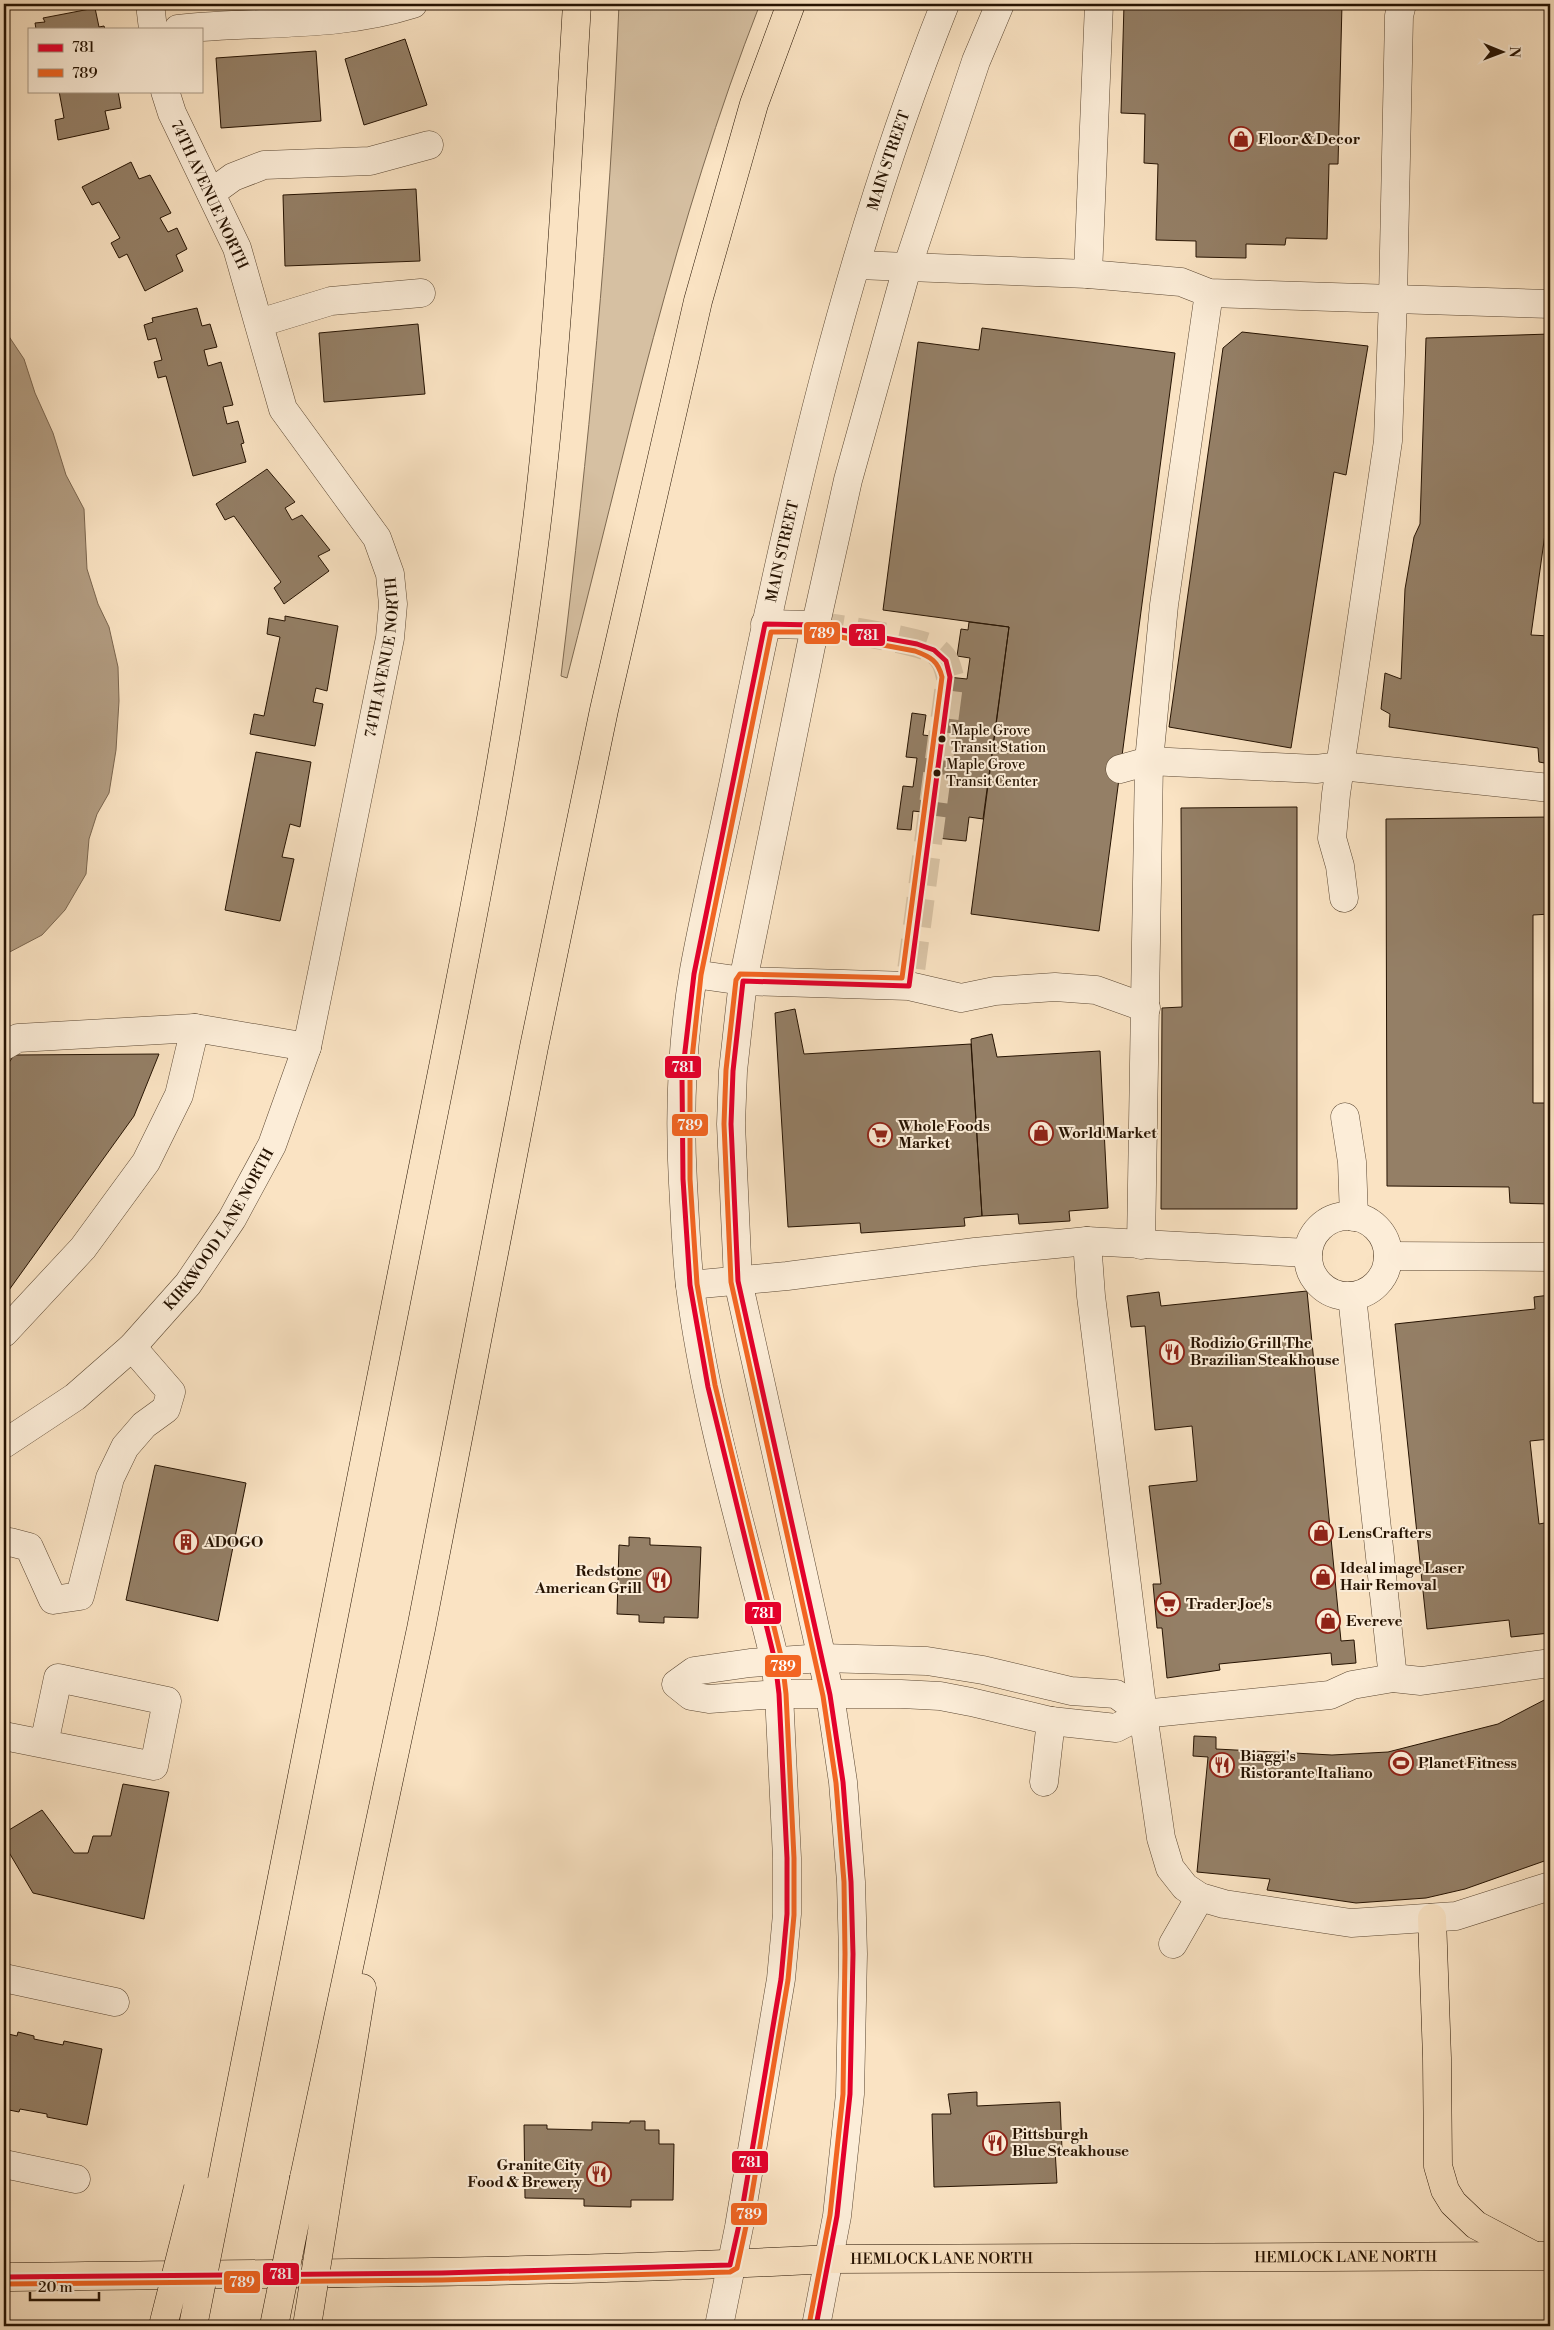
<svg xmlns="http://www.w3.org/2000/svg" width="1554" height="2330" font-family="'Libre Bodoni',serif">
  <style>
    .green { fill: #d6c0a2; stroke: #7e6a52 }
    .water { fill: #b29c81; stroke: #7a654e }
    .building { fill: #947f66; stroke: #261302 }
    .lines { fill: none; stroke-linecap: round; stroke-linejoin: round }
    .minor-tunnel { stroke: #dac4a6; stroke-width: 28; stroke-dasharray: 28 14; stroke-linecap: butt }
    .minor-casing { stroke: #5b4732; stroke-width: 29 }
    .major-casing { stroke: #261302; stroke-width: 29 }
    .highway-casing { stroke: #261302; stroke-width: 29 }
    .minor { stroke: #fcedd8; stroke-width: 28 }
    .major { stroke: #fae3c3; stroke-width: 28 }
    .highway { stroke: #fae3c3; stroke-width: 28 }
    .highway-bridge-casing { stroke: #261302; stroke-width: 29; stroke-linecap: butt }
    .highway-bridge { stroke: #fae3c3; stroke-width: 28 }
    .bus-1-casing { stroke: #fcedd8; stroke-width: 9 }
    .bus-2-casing { stroke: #fcedd8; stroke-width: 9 }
    .bus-1 { stroke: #e4002b; stroke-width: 5 }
    .bus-2 { stroke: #f26522; stroke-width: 5 }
    .bus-dot { fill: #261302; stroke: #fcedd8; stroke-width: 2 }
    .labels { text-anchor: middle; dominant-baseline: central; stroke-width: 4; stroke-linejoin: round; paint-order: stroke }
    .bus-label { font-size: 14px; fill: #261302; stroke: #fcedd8; text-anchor: start }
    .poi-label { font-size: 15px; font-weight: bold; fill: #261302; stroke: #fcedd8; text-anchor: start }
    .street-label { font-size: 15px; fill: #261302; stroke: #fcedd8 }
    .line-badge { stroke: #fcedd8; stroke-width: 2 }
    .badge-label { font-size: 14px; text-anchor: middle; font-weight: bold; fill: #fff }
  </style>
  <rect width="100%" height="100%" fill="#fae3c3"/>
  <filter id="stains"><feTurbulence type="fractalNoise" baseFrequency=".004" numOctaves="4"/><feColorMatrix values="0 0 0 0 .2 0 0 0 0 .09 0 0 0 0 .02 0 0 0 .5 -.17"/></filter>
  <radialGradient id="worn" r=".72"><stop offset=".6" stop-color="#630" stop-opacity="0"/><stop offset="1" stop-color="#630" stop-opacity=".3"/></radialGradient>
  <path class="green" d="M 619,4 L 760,4 C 675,221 625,452 567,678 L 561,676 C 588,453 610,228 619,4 Z"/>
  <path class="water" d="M 4,329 L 24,359 L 35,393 L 53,433 L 66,475 L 84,509 L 87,569 L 98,604 L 109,627 L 118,667 L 119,701 L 116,750 L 109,793 L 97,814 L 89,839 L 86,874 L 65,910 L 42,935 L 4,955 Z"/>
  <path class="building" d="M 1124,4 L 1342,4 L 1338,164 L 1329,164 L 1327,239 L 1286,238 L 1285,245 L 1246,244 L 1246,258 L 1196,257 L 1196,241 L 1156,240 L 1158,164 L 1144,163 L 1145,114 L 1121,113 Z
    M 95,8 L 99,27 L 104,26 L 105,29 L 36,29 L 35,23 L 45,22 L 43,18 Z
    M 405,39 L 427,105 L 364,125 L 345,59 Z
    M 316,51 L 321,121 L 221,128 L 216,58 Z
    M 59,91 L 118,91 L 121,108 L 105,111 L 109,129 L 58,140 L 55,120 L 64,118 Z
    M 131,162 L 139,179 L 150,175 L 171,213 L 160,218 L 168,232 L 177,228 L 187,249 L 176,255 L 183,271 L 145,291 L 127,254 L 119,258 L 111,243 L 120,238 L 99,202 L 92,205 L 82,187 Z
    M 416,189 L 420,261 L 285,266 L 283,195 Z
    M 197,308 L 202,326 L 210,324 L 217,347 L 204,350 L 208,366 L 221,362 L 233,405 L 223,407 L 227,424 L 238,421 L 244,443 L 241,444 L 246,462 L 193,476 L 166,376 L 158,378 L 154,362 L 162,360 L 156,338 L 148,340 L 144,325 L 153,322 L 152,318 Z
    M 418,324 L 425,394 L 324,402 L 319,333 Z
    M 982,328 L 1175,353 L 1099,931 L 971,914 L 1009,627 L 883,610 L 918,342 L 979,350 Z
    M 1242,332 L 1368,346 L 1346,475 L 1334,472 L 1291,748 L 1169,727 L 1223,348 Z
    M 1550,334 L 1549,505 L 1531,635 L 1550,636 L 1550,764 L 1539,762 L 1538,748 L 1389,727 L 1390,714 L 1381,709 L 1385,673 L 1401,679 L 1405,589 L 1414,537 L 1420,524 L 1426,338 Z
    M 267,469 L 295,502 L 285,508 L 292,520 L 302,515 L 330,550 L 318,556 L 329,571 L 284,604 L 274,588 L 281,582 L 234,516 L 225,520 L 216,504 Z
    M 285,616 L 338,626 L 327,691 L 316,688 L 313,702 L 323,704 L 315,746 L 250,734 L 254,714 L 264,716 L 280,637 L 267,634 L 269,618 L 285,621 Z
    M 969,622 L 1009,627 L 983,819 L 969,817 L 966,841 L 927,837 L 930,813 L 913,811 L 911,830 L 897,829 L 903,786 L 913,787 L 917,758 L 906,757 L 912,713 L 926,715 L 923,735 L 940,737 L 948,677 L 967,679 L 970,658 L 957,656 L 961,629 L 968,630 Z
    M 256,752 L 311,762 L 300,827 L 290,824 L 282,857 L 294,859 L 280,921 L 225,910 Z
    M 1297,807 L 1297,1209 L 1161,1209 L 1162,1008 L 1182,1007 L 1181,808 Z
    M 1550,817 L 1550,914 L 1533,915 L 1533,1103 L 1550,1103 L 1550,1204 L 1510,1203 L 1509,1187 L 1387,1186 L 1386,819 Z
    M 795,1009 L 804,1054 L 971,1044 L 982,1216 L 964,1218 L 965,1226 L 861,1233 L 860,1223 L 788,1227 L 775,1013 Z
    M 992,1034 L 997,1057 L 1100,1051 L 1108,1208 L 1069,1211 L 1070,1221 L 1019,1224 L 1018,1214 L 982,1216 L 971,1039 Z
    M 159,1054 L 134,1116 L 4,1297 L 4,1070 L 14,1055 Z
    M 1307,1291 L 1341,1641 L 1354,1640 L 1356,1663 L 1332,1665 L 1331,1653 L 1219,1664 L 1220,1670 L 1167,1678 L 1162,1628 L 1157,1628 L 1153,1584 L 1161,1584 L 1149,1486 L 1197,1481 L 1192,1426 L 1155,1430 L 1145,1326 L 1131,1327 L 1127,1296 L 1159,1292 L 1161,1306 Z
    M 1550,1295 L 1550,1439 L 1530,1441 L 1539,1524 L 1550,1522 L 1550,1633 L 1511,1637 L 1509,1620 L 1427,1629 L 1395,1324 L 1535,1309 L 1534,1297 Z
    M 155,1465 L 246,1483 L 218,1621 L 126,1600 Z
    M 629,1537 L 650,1538 L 650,1545 L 701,1547 L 698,1618 L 664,1617 L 664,1623 L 639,1622 L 639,1615 L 617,1614 L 619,1545 L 629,1546 Z
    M 1550,1697 L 1550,1859 L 1465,1889 L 1426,1898 L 1356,1903 L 1267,1890 L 1270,1879 L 1197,1872 L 1208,1757 L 1193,1756 L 1194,1736 L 1216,1737 L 1216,1749 L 1332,1755 L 1388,1752 L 1498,1724 Z
    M 123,1784 L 169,1792 L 144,1919 L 33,1893 L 4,1844 L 4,1833 L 42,1810 L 74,1853 L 88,1853 L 93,1836 L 111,1836 Z
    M 18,2032 L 34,2036 L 34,2039 L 63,2045 L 64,2041 L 102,2049 L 87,2125 L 47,2117 L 47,2114 L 20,2109 L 19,2112 L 4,2109 L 4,2033 L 17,2036 Z
    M 977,2092 L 977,2106 L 1060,2102 L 1062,2149 L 1055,2149 L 1057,2183 L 934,2187 L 932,2114 L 951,2114 L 948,2094 Z
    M 630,2121 L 645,2121 L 645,2130 L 659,2130 L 659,2144 L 674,2144 L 673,2200 L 631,2200 L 631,2207 L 584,2206 L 584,2199 L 525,2198 L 524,2125 L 547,2125 L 547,2129 L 592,2130 L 592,2122 L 630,2123 Z"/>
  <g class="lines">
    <path class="minor-tunnel" d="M 815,625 C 839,629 920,640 936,651 C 946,659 947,666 950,677 L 909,986"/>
    <defs>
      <g id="minor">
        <path d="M 150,4 L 153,29"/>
        <path d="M 178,29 C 259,20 334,29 413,4"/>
        <path d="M 211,193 L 233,177 L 264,165 L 370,161 L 429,145"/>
        <path d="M 857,265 L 1088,274 L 1181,282 L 1209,293 L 1550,304"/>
        <path d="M 1088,274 L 1099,4"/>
        <path d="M 259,323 L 331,301 L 421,293"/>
        <path d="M 765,624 L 815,625"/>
        <path d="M 1120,769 L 1149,761 L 1316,769 L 1341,766 L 1550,788"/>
        <path d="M 1344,898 L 1340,866 L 1332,838 L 1336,794 L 1388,441 L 1393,298 L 1399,16 L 1402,4"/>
        <path d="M 694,974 L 743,981 L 909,986 L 961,998 L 995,991 L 1055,987 L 1096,990 L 1146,1008"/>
        <path d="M 4,1046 L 18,1038 L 195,1028"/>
        <path d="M 1345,1117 L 1352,1162 L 1354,1217"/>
        <circle cx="1348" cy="1256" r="40"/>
        <path d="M 1087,1241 L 1091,1296 L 1143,1714 L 1161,1838 L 1170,1868 L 1185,1887 L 1200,1897 L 1224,1904 L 1351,1923 L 1456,1916 L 1550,1886"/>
        <path d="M 1141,1245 L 1149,761 L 1164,605 L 1209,293"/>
        <path d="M 1388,1256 L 1550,1257"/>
        <path d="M 690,1285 L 787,1276 L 975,1252 L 1087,1241 L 1308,1253"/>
        <path d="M 1352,1296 L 1393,1678"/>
        <path d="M 4,1333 L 83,1248 L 146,1162 L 179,1095 L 195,1028 L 307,1047"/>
        <path id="s1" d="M 4,1444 L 75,1397 L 132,1347 L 188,1284 L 232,1219 L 272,1145 L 307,1047 L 390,638 L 393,604 L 390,574 L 377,538 L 283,409 L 237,248 L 172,113 L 165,91"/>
        <path d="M 4,1544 L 10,1542 L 29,1547 L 53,1600 L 80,1596 L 110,1478 L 125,1447 L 144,1425 L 166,1409 L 171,1392 L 132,1347"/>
        <path d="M 822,1658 L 927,1661 L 983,1670 L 1071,1691 L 1116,1694 L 1143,1714 L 1116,1728 L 1051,1721 L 971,1702 L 940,1696 L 901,1694 L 779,1694 L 709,1699 L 691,1696 L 676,1684 L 694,1671 L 750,1663 Z"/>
        <path d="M 1143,1714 L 1330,1695 L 1352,1685 L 1393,1678 L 1421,1681 L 1550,1663"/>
        <path d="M 4,1736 L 154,1766 L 167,1701 L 58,1678 L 44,1744"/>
        <path d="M 1044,1782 L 1051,1721"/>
        <path d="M 1173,1944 L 1200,1897"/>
        <path d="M 4,1978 L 115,2002"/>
        <path d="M 4,2164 L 76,2179"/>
        <path id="s2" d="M 719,2326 L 739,2227 L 781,1979 L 787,1914 L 787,1858 L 779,1694 L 775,1661 C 745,1537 706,1413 690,1286 C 686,1252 685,1217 683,1183 C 679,1113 682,1040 694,970 C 707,900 724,831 738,761 C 789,505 848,247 945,4"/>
        <path d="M 816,2326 L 837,2216 L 850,2094 L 853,1954 L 851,1882 L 843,1782 L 830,1695 L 738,1281 L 731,1124 L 733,1071 L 743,981 L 811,646 L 848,480 L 907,268 L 976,61 L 1000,4"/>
      </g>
      <g id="major">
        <path d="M 1432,1918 L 1437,2058 L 1438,2166 L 1445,2190 L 1453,2203 L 1476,2225 L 1531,2254"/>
        <path id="s3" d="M 4,2277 C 279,2273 555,2274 830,2259 L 1550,2256"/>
      </g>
      <path id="highway" d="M 304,2178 L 421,1629 L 534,1047 L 604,710 L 698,301 L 754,104 L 791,4
        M 330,2181 L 362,1988
        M 220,2190 C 284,1865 349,1541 413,1217 C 460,980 511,744 539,504 C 558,338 567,171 577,4"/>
    </defs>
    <use href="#minor" class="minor-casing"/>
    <use href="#major" class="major-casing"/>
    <use href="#highway" class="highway-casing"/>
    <use href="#minor" class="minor"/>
    <use href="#major" class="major"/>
    <use href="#highway" class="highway"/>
    <defs>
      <path id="highway-bridge" d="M 163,2326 L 198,2188
        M 193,2326 L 220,2190
        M 274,2326 L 304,2178
        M 307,2326 L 330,2181"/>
    </defs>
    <use href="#highway-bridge" class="highway-bridge-casing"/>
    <use href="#highway-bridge" class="highway-bridge"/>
    <defs>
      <path id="bus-1" d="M 4,2277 L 442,2273 L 730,2265 L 741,2216 L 781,1979 L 787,1914 L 787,1858 L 779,1694 L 775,1661 L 708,1387 L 690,1285 L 683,1179 L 682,1077 L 694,974 L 765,624 L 815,625 L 917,644 L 934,650 L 946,661 L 950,677 L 909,986 L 743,981 L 733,1071 L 731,1124 L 738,1281 L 830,1695 L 843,1782 L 851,1882 L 853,1954 L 850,2094 L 837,2216 L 816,2326"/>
      <path id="bus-2" d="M 4,2284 L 442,2280 L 730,2272 L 737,2268 L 748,2217 L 788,1980 L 794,1915 L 794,1858 L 786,1694 L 782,1660 L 715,1385 L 697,1284 L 690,1179 L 690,1077 L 701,975 L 771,632 L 814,632 L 915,651 C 931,657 938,661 942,677 L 902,978 L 740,974 L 736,980 L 726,1070 L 724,1124 L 731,1282 L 823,1696 L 836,1783 L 844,1882 L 845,1954 L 843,2094 L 830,2215 L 809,2325"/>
    </defs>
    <use href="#bus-1" class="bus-1-casing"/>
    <use href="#bus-2" class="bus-2-casing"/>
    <use href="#bus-1" class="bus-1"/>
    <use href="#bus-2" class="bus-2"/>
  </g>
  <defs>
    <symbol id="shop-ring" viewBox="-11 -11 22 22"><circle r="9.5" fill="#fcedd8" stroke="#8f2418" stroke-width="1.5"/><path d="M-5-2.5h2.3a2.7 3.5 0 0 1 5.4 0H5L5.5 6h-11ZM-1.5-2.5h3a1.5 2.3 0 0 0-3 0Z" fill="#8f2418"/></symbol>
    <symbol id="supermarket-ring" viewBox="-11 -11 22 22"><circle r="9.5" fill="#fcedd8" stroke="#8f2418" stroke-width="1.5"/><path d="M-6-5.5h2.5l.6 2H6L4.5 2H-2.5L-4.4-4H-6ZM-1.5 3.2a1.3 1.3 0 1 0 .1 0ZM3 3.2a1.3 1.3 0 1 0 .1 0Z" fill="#8f2418"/></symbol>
    <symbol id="restaurant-ring" viewBox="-11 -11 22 22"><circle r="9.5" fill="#fcedd8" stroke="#8f2418" stroke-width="1.5"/><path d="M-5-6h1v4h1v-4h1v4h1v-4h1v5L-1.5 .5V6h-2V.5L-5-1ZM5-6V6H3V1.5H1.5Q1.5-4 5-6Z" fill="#8f2418"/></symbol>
    <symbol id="building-ring" viewBox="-11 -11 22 22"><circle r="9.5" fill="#fcedd8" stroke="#8f2418" stroke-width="1.5"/><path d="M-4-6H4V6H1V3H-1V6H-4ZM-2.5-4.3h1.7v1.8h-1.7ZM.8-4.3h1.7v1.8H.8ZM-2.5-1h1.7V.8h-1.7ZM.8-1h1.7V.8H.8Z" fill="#8f2418"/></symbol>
    <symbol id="stadium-ring" viewBox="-11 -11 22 22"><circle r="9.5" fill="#fcedd8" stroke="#8f2418" stroke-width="1.5"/><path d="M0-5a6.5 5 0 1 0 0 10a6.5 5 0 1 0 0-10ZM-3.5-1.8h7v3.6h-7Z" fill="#8f2418"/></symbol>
  </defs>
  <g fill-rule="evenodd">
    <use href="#shop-ring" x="1227" y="125" width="28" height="28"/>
    <use href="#shop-ring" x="1027" y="1119" width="28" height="28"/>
    <use href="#supermarket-ring" x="866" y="1121" width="28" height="28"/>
    <use href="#restaurant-ring" x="1158" y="1338" width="28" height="28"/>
    <use href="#shop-ring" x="1307" y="1519" width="28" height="28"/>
    <use href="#building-ring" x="172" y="1528" width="28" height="28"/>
    <use href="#shop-ring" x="1309" y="1563" width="28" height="28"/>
    <use href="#restaurant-ring" x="645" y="1566" width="28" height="28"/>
    <use href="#supermarket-ring" x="1154" y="1590" width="28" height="28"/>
    <use href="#shop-ring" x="1314" y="1607" width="28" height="28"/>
    <use href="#stadium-ring" x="1387" y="1749" width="28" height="28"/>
    <use href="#restaurant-ring" x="1208" y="1751" width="28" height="28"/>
    <use href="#restaurant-ring" x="981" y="2129" width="28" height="28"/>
    <use href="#restaurant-ring" x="585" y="2160" width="28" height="28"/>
  </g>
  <g class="bus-dot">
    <circle cx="942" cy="739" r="4.5"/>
    <circle cx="937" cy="773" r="4.5"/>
  </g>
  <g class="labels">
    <g class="bus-label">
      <text x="951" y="731">Maple Grove<tspan x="951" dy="17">Transit Station</tspan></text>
      <text x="946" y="765">Maple Grove<tspan x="946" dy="17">Transit Center</tspan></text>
    </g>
    <g class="poi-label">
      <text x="1258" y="139">Floor &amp; Decor</text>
      <text x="898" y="1126">Whole Foods<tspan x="898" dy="17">Market</tspan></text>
      <text x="1058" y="1133">World Market</text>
      <text x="1190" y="1343">Rodizio Grill The<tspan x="1190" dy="17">Brazilian Steakhouse</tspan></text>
      <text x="1338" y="1533">LensCrafters</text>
      <text x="204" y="1542">ADOGO</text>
      <text x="1340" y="1568">Ideal image Laser<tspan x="1340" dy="17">Hair Removal</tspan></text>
      <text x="642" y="1571" text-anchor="end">Redstone<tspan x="642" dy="17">American Grill</tspan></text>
      <text x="1186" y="1604">Trader Joe's</text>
      <text x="1346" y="1621">Evereve</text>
      <text x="1240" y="1756">Biaggi's<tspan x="1240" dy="17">Ristorante Italiano</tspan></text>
      <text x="1418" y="1763">Planet Fitness</text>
      <text x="1012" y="2134">Pittsburgh<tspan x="1012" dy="17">Blue Steakhouse</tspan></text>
      <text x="582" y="2165" text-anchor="end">Granite City<tspan x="582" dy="17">Food &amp; Brewery</tspan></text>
    </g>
    <g class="street-label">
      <text stroke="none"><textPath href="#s2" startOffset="2206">MAIN STREET</textPath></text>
      <text transform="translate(209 195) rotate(65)">74TH AVENUE NORTH</text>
      <text stroke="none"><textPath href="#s2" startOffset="1801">MAIN STREET</textPath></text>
      <text stroke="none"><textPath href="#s1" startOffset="909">74TH AVENUE NORTH</textPath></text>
      <text stroke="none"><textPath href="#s1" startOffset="308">KIRKWOOD LANE NORTH</textPath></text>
      <text stroke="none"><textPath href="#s3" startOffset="1342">HEMLOCK LANE NORTH</textPath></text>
      <text stroke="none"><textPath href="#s3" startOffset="938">HEMLOCK LANE NORTH</textPath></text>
    </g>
  </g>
  <g class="line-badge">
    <rect x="803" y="621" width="38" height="24" rx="5" fill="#f26522"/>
    <rect x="848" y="623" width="38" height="24" rx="5" fill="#e4002b"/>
    <rect x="664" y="1055" width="38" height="24" rx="5" fill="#e4002b"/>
    <rect x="671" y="1113" width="38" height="24" rx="5" fill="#f26522"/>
    <rect x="744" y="1601" width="38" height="24" rx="5" fill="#e4002b"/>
    <rect x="764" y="1654" width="38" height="24" rx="5" fill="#f26522"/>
    <rect x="731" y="2150" width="38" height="24" rx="5" fill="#e4002b"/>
    <rect x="730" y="2202" width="38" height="24" rx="5" fill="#f26522"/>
    <rect x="262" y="2262" width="38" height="24" rx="5" fill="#e4002b"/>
    <rect x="223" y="2270" width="38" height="24" rx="5" fill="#f26522"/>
  </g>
  <g class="badge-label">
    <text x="822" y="638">789</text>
    <text x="867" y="640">781</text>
    <text x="683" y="1072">781</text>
    <text x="690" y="1130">789</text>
    <text x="763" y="1618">781</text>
    <text x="783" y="1671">789</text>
    <text x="750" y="2167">781</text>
    <text x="749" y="2219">789</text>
    <text x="281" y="2279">781</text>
    <text x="242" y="2287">789</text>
  </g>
  <rect width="1554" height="2330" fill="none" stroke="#fae3c3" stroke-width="20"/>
  <rect x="5" y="5" width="1544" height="2320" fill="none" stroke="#261302" stroke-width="2.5"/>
  <rect x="10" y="10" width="1534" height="2310" fill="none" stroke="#261302"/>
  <rect x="28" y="28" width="175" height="65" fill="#fcedd8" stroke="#a69682"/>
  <rect x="38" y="44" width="25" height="8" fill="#e4002b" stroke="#a69682"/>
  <text x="72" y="52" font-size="15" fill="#261302">781</text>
  <rect x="38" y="69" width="25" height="8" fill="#f26522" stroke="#a69682"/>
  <text x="72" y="78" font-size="15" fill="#261302">789</text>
  <g transform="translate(1502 52) rotate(91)" stroke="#fcedd8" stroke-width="4" paint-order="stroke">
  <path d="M0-4L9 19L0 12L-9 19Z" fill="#261302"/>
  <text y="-8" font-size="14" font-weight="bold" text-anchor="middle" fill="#261302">N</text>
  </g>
  <path d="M30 2292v8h69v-8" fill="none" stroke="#261302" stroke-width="2.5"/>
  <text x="38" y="2292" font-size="15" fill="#261302" stroke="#fcedd8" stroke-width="4" paint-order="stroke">20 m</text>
  <rect width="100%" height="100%" filter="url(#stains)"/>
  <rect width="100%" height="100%" fill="url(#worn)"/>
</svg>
